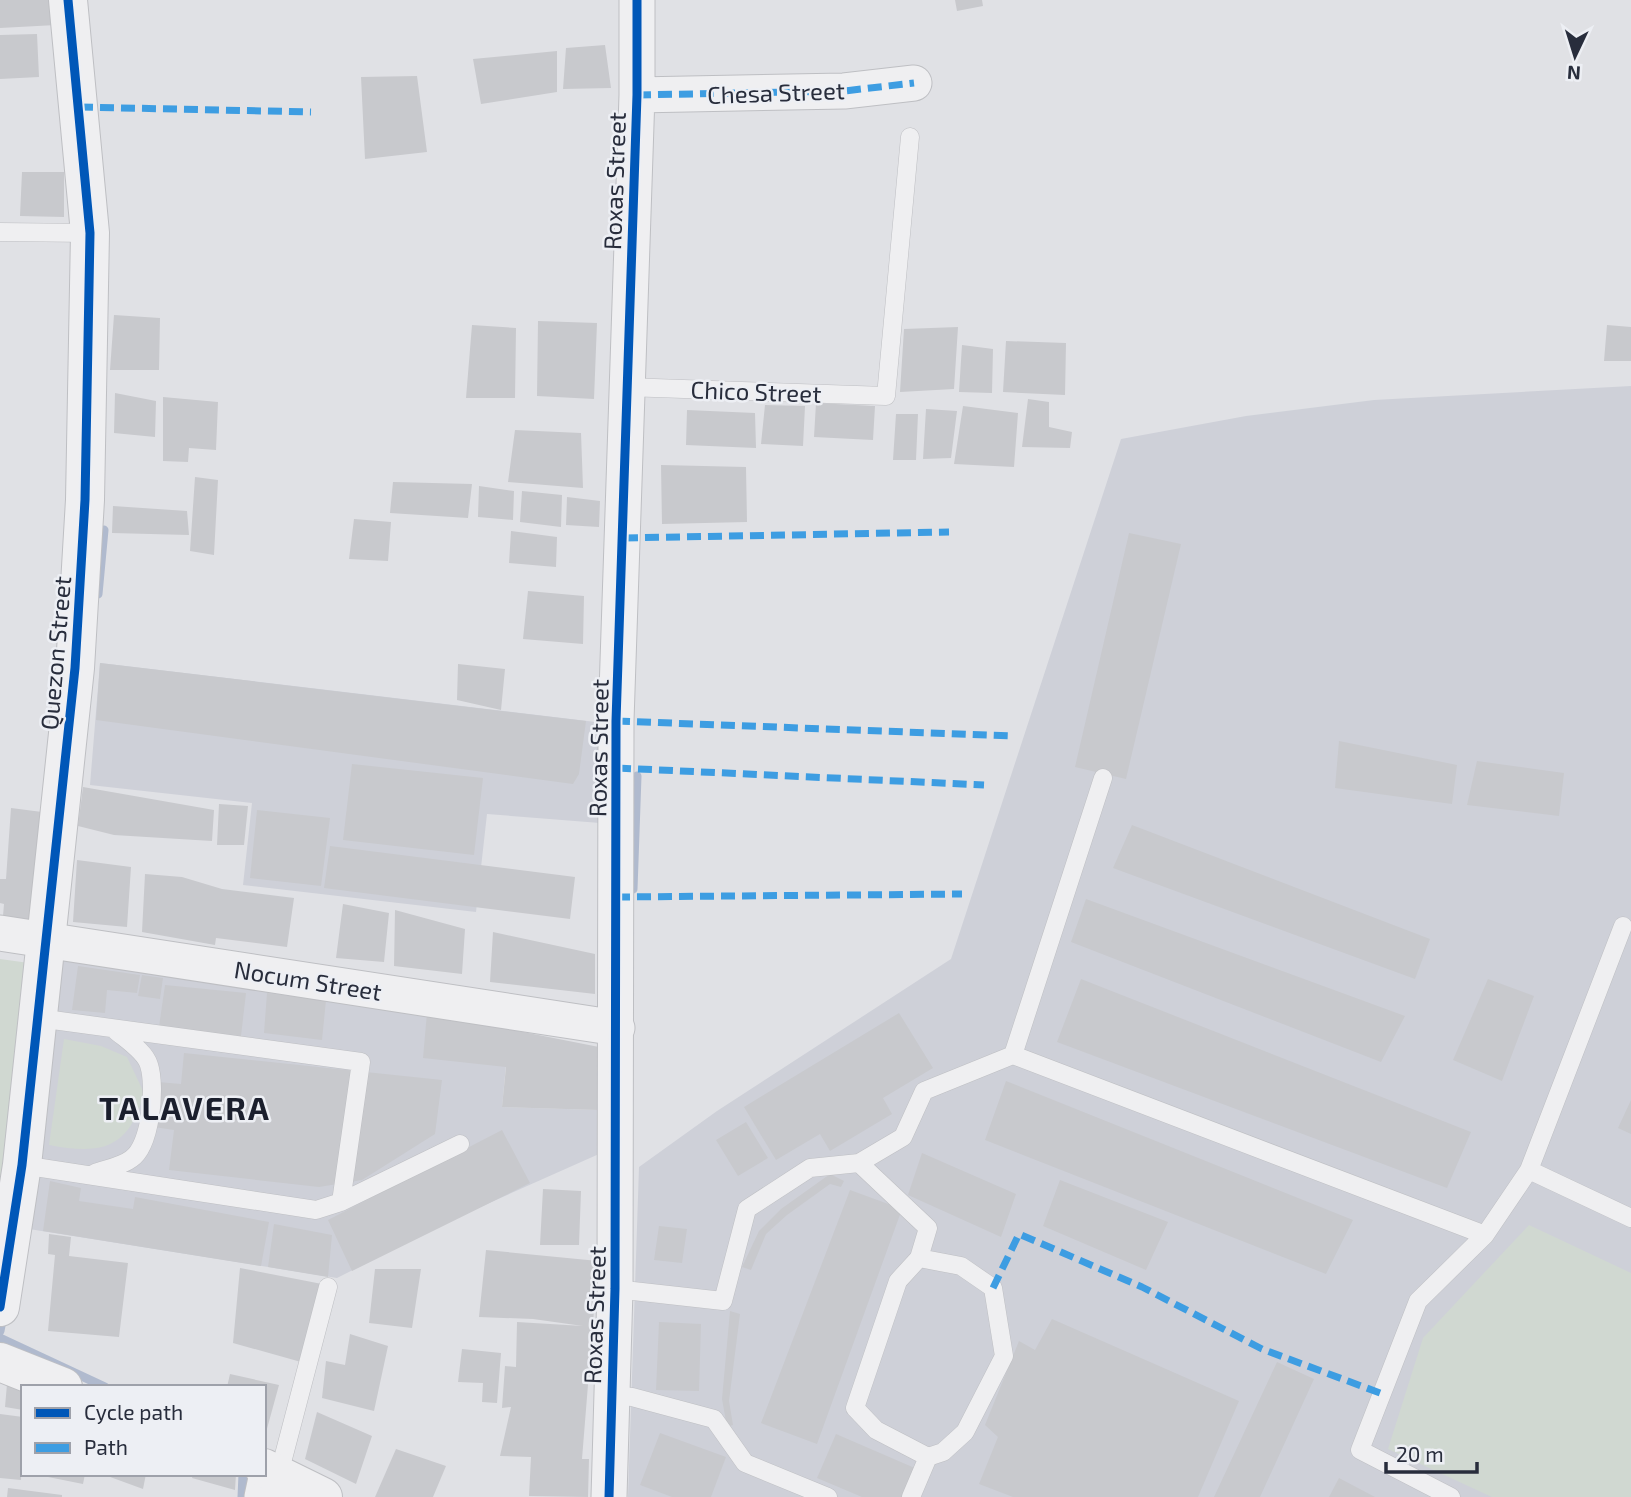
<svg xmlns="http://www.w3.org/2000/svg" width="1631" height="1497" font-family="'Exo 2',sans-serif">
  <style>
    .built { fill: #ced0d8 }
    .green { fill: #d0d8d1 }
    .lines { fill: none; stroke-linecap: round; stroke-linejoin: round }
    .stream { stroke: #b0bace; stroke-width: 9 }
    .building { fill: #c8c9cd }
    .service-casing { stroke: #bebfc3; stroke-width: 19 }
    .minor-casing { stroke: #bebfc3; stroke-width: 37 }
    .tertiary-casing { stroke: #bebfc3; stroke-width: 40 }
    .service { stroke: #efeff1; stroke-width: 18 }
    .minor { stroke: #efeff1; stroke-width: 35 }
    .tertiary { stroke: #efeff1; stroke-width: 38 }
    .quiet { stroke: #3d9de2; stroke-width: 7; stroke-dasharray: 14 7; stroke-linecap: butt }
    .cycleway-casing { stroke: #edeff4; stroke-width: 13 }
    .cycleway { stroke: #0057b8; stroke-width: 9 }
    .labels { text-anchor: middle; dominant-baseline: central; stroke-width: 5; stroke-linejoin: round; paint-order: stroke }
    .street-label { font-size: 24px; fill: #282d3c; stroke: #edeff4 }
    .district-label { font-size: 32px; font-weight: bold; letter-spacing: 2px; fill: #1b1f2d; stroke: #edeff4 }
  </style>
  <rect width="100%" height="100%" fill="#e0e1e5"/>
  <path class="built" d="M 1631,386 L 1631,1497 L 628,1497 L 639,1167 L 717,1111 L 951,959 L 1121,439 L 1246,416 L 1374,400 Z
    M 100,663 L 604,723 L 600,823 L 487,814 L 476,912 L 243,885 L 252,803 L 90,785 Z
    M 63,955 L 512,1001 L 502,1107 L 598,1110 L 599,1154 L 460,1216 L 337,1278 L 29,1229 Z"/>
  <path class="green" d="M 0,959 L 29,963 L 0,1214 Z
    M 64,1039 L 101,1046 L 127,1057 L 144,1093 C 129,1149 102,1155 49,1145 Z
    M 1529,1225 L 1631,1273 L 1631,1497 L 1492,1497 L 1388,1449 L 1423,1338 Z"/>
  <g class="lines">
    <path class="stream" d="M 98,594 L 104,530
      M 633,889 L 637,776
      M 0,1331 L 3,1315
      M 0,1338 L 105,1387
      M 242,1497 L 243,1474"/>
  </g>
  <path class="building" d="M 0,0 L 54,0 L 56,25 L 0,28 Z
    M 955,0 L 982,0 L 983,6 L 957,11 Z
    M 37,34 L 39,77 L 0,79 L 0,35 Z
    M 605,45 L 611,88 L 563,89 L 566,48 Z
    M 557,51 L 557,92 L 481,104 L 473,59 Z
    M 417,76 L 427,152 L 365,159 L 361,77 Z
    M 22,172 L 64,172 L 64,217 L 20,216 Z
    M 114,315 L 160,318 L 159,370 L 110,370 Z
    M 538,321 L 597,323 L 594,399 L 537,396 Z
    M 472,325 L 516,328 L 515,398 L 466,398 Z
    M 1607,325 L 1631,327 L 1631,361 L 1604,361 Z
    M 958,327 L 954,389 L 900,392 L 904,329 Z
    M 1006,341 L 1066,343 L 1065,395 L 1003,392 Z
    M 962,345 L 993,349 L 992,393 L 959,392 Z
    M 115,393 L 156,401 L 155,437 L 114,433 Z
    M 163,397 L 218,402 L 216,450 L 189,448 L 188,462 L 163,461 Z
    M 1028,399 L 1049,402 L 1049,427 L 1072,432 L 1070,448 L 1022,447 Z
    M 816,403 L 875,406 L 873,440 L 814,437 Z
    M 765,405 L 805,406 L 803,446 L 761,444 Z
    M 963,406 L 1018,413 L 1014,467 L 954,464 Z
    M 926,409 L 957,411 L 951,458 L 923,459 Z
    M 687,410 L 755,413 L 756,448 L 686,445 Z
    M 896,414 L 918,414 L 916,460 L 893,460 Z
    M 515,430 L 581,433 L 583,488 L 508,482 Z
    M 661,465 L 746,467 L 747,522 L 662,524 Z
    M 195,477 L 218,480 L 214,555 L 190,551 Z
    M 393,482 L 472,484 L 468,518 L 390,513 Z
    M 479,486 L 514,491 L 513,520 L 478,517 Z
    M 522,491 L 562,495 L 561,527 L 520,522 Z
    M 567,497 L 600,501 L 599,527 L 566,525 Z
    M 113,506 L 187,511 L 189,535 L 112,533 Z
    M 354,519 L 391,522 L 388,561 L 349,559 Z
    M 511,531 L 557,537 L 556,567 L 509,563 Z
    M 1129,533 L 1181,544 L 1126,779 L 1075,767 Z
    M 528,591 L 584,596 L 583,644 L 523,639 Z
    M 100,663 L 586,721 L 579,774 L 573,784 L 96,720 Z
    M 458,664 L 505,669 L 501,710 L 457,700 Z
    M 1339,741 L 1457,765 L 1452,804 L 1335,788 Z
    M 1477,761 L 1564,773 L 1559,816 L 1467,805 Z
    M 352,764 L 483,778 L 474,855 L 343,840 Z
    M 83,787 L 214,810 L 212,841 L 114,835 L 78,826 Z
    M 219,804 L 248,806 L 244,845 L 217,845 Z
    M 11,808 L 42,812 L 35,920 L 3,916 L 4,904 L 0,903 L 0,879 L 6,879 Z
    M 257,810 L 330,818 L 321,886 L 250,878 Z
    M 1132,825 L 1430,939 L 1415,979 L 1113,868 Z
    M 330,846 L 575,877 L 570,919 L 324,888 Z
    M 77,860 L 131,867 L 127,927 L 73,922 Z
    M 145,874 L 182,877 L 222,889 L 294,898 L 287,947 L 216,938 L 215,945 L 142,932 Z
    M 1086,899 L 1405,1016 L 1381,1062 L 1071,942 Z
    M 343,904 L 389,913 L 384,962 L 336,958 Z
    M 395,910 L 465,929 L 462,974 L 394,966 Z
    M 493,932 L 595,954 L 595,994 L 490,982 Z
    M 78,966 L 140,975 L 137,993 L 107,990 L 105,1013 L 72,1010 Z
    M 142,975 L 163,978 L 160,999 L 138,996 Z
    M 1081,979 L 1471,1132 L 1447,1188 L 1057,1042 Z
    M 1488,979 L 1534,996 L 1502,1081 L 1453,1060 Z
    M 165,985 L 246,993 L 241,1036 L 159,1027 Z
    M 267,993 L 326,1000 L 322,1040 L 264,1033 Z
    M 427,1013 L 599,1047 L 598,1110 L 502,1107 L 506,1067 L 423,1058 Z
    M 899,1013 L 933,1068 L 883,1098 L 892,1114 L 830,1151 L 820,1134 L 776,1160 L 744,1107 Z
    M 184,1053 L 442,1080 L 435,1134 L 362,1180 L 319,1187 L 169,1170 L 174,1130 L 154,1127 L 158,1082 L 181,1084 Z
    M 1006,1081 L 1353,1220 L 1326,1274 L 985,1140 Z
    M 1631,1100 L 1631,1134 L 1618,1128 Z
    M 746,1122 L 768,1158 L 738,1176 L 716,1140 Z
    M 502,1130 L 530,1183 L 352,1271 L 328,1220 Z
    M 922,1153 L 1016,1194 L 1001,1237 L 908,1195 Z
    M 830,1174 L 844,1181 L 841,1187 L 830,1184 L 787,1215 L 766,1234 L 751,1270 L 742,1267 L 759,1231 L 781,1209 Z
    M 1060,1180 L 1168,1222 L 1146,1270 L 1043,1226 Z
    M 50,1181 L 81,1188 L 79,1201 L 133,1209 L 135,1197 L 269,1222 L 261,1266 L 43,1231 Z
    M 543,1189 L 581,1191 L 579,1245 L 540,1245 Z
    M 850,1190 L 902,1209 L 817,1444 L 761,1423 Z
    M 274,1224 L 332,1235 L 328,1277 L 268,1267 Z
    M 659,1226 L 687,1229 L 682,1263 L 654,1260 Z
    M 49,1234 L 71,1237 L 69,1256 L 128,1263 L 119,1337 L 48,1331 L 55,1255 L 48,1254 Z
    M 486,1250 L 598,1261 L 582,1459 L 589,1459 L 588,1497 L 529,1496 L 531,1457 L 500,1456 L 511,1407 L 502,1408 L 505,1366 L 516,1367 L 517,1322 L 583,1326 L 533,1319 L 479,1317 Z
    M 240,1268 L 322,1284 L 301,1362 L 233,1343 Z
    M 375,1269 L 421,1269 L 412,1328 L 369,1323 Z
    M 730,1311 L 740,1314 L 729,1401 L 733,1425 L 727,1427 L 722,1399 Z
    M 1052,1319 L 1239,1401 L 1198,1497 L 1013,1497 L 979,1484 L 998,1437 L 985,1425 L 1019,1341 L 1035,1350 Z
    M 659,1322 L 701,1324 L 699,1391 L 656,1390 Z
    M 350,1334 L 388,1346 L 374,1411 L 322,1398 L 326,1361 L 345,1365 Z
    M 462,1349 L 501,1353 L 497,1403 L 482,1402 L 483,1383 L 458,1382 Z
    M 1277,1362 L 1314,1379 L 1260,1497 L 1214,1497 Z
    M 230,1374 L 279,1385 L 265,1436 L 264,1387 L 227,1387 Z
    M 7,1384 L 23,1387 L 23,1410 L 5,1407 Z
    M 317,1412 L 372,1436 L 356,1484 L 305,1459 Z
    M 0,1414 L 23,1417 L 21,1480 L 0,1478 Z
    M 660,1433 L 726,1457 L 711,1497 L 672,1497 L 640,1485 Z
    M 836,1434 L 917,1469 L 905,1497 L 862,1497 L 817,1478 Z
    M 396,1449 L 446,1466 L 433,1497 L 375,1497 Z
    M 33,1474 L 85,1474 L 83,1484 Z
    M 102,1474 L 146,1474 L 143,1489 Z
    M 193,1474 L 236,1474 L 235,1490 L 192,1478 Z
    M 1339,1478 L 1375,1497 L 1329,1497 Z
    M 8,1488 L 62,1495 L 62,1497 L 7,1497 Z"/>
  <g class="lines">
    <defs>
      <path id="service" d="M 0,232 L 90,233
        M 625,387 L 886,396 L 910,137
        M 1013,1055 L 1485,1235
        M 859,1163 L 928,1228 L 919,1258 L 961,1266 L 993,1288 L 1004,1356 L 965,1432 L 943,1452 L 928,1457 L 911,1497
        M 22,1165 L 316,1210 L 341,1202 L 361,1062 L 38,1018
        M 1529,1170 L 1631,1218
        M 95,1173 C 106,1169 122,1166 131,1159 C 151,1146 156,1087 149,1065 C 145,1051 125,1039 115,1030
        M 341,1202 L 460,1144
        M 919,1258 L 898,1281 L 855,1408 L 876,1430 L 928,1457
        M 615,1289 L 723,1301 L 747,1209 L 810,1168 L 859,1163 L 903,1137 L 924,1091 L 1013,1055 L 1103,778
        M 611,1395 L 632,1397 L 714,1419 L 745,1463 L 828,1497
        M 279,1474 L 328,1287
        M 1451,1497 L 1360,1450 L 1418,1301 L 1485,1235 L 1529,1170 L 1623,926"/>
      <path id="minor" d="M 637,95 L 844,91 L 914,83
        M 0,933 L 617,1028
        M 262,1497 L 268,1469
        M 609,1497 L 615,1289 L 616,721 L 637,95 L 637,0"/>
      <path id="tertiary" d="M 0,1307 L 22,1165 L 75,668 L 85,500 L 90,233 L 68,0
        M 0,1362 L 63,1387
        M 264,1468 L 323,1497"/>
    </defs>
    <use href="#service" class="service-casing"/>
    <use href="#minor" class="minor-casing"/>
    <use href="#tertiary" class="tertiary-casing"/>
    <use href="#service" class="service"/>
    <use href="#minor" class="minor"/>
    <use href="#tertiary" class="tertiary"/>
    <path class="quiet" d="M 637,95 L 844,91 L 914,83
      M 79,107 L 311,112
      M 624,538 L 949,532
      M 616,721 L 1012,736
      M 617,768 L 984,785
      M 616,897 L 962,894
      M 993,1288 L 1019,1234 L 1142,1287 L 1262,1349 L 1380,1393"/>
    <defs>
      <path id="cycleway" d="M 0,1307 L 22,1165 L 75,668 L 85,500 L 90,233 L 68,0
        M 609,1497 L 615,1289 L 616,721 L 637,95 L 637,0"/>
    </defs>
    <use href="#cycleway" class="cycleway-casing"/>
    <use href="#cycleway" class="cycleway"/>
  </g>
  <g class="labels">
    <g class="street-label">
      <text transform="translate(776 92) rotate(-2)">Chesa Street</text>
      <text transform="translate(614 181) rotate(-88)">Roxas Street</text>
      <text transform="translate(756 391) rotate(2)">Chico Street</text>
      <text transform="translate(55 653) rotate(-85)">Quezon Street</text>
      <text transform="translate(598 748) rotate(-89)">Roxas Street</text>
      <text transform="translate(308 980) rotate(9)">Nocum Street</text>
      <text transform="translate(594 1315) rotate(-88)">Roxas Street</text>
    </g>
    <g class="district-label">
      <text x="185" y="1107">TALAVERA</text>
    </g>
  </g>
  <rect x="21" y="1385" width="245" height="91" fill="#edeff4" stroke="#9ea1aa" stroke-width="2"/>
  <rect x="35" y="1408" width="35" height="10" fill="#0057b8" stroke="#9ea1aa" stroke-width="2"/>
  <text x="84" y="1420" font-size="21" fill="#282d3c">Cycle path</text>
  <rect x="35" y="1443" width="35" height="10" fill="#3d9de2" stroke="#9ea1aa" stroke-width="2"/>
  <text x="84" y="1455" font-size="21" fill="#282d3c">Path</text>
  <g transform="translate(1575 56) rotate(184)" stroke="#edeff4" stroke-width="5" paint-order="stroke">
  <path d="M0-5L12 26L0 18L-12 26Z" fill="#282d3c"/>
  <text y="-10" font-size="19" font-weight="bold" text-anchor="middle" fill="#282d3c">N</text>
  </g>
  <path d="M1386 1462v10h91v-10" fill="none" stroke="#282d3c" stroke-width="3.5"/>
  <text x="1396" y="1462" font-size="21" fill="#282d3c" stroke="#edeff4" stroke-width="5" paint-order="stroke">20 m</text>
</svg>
